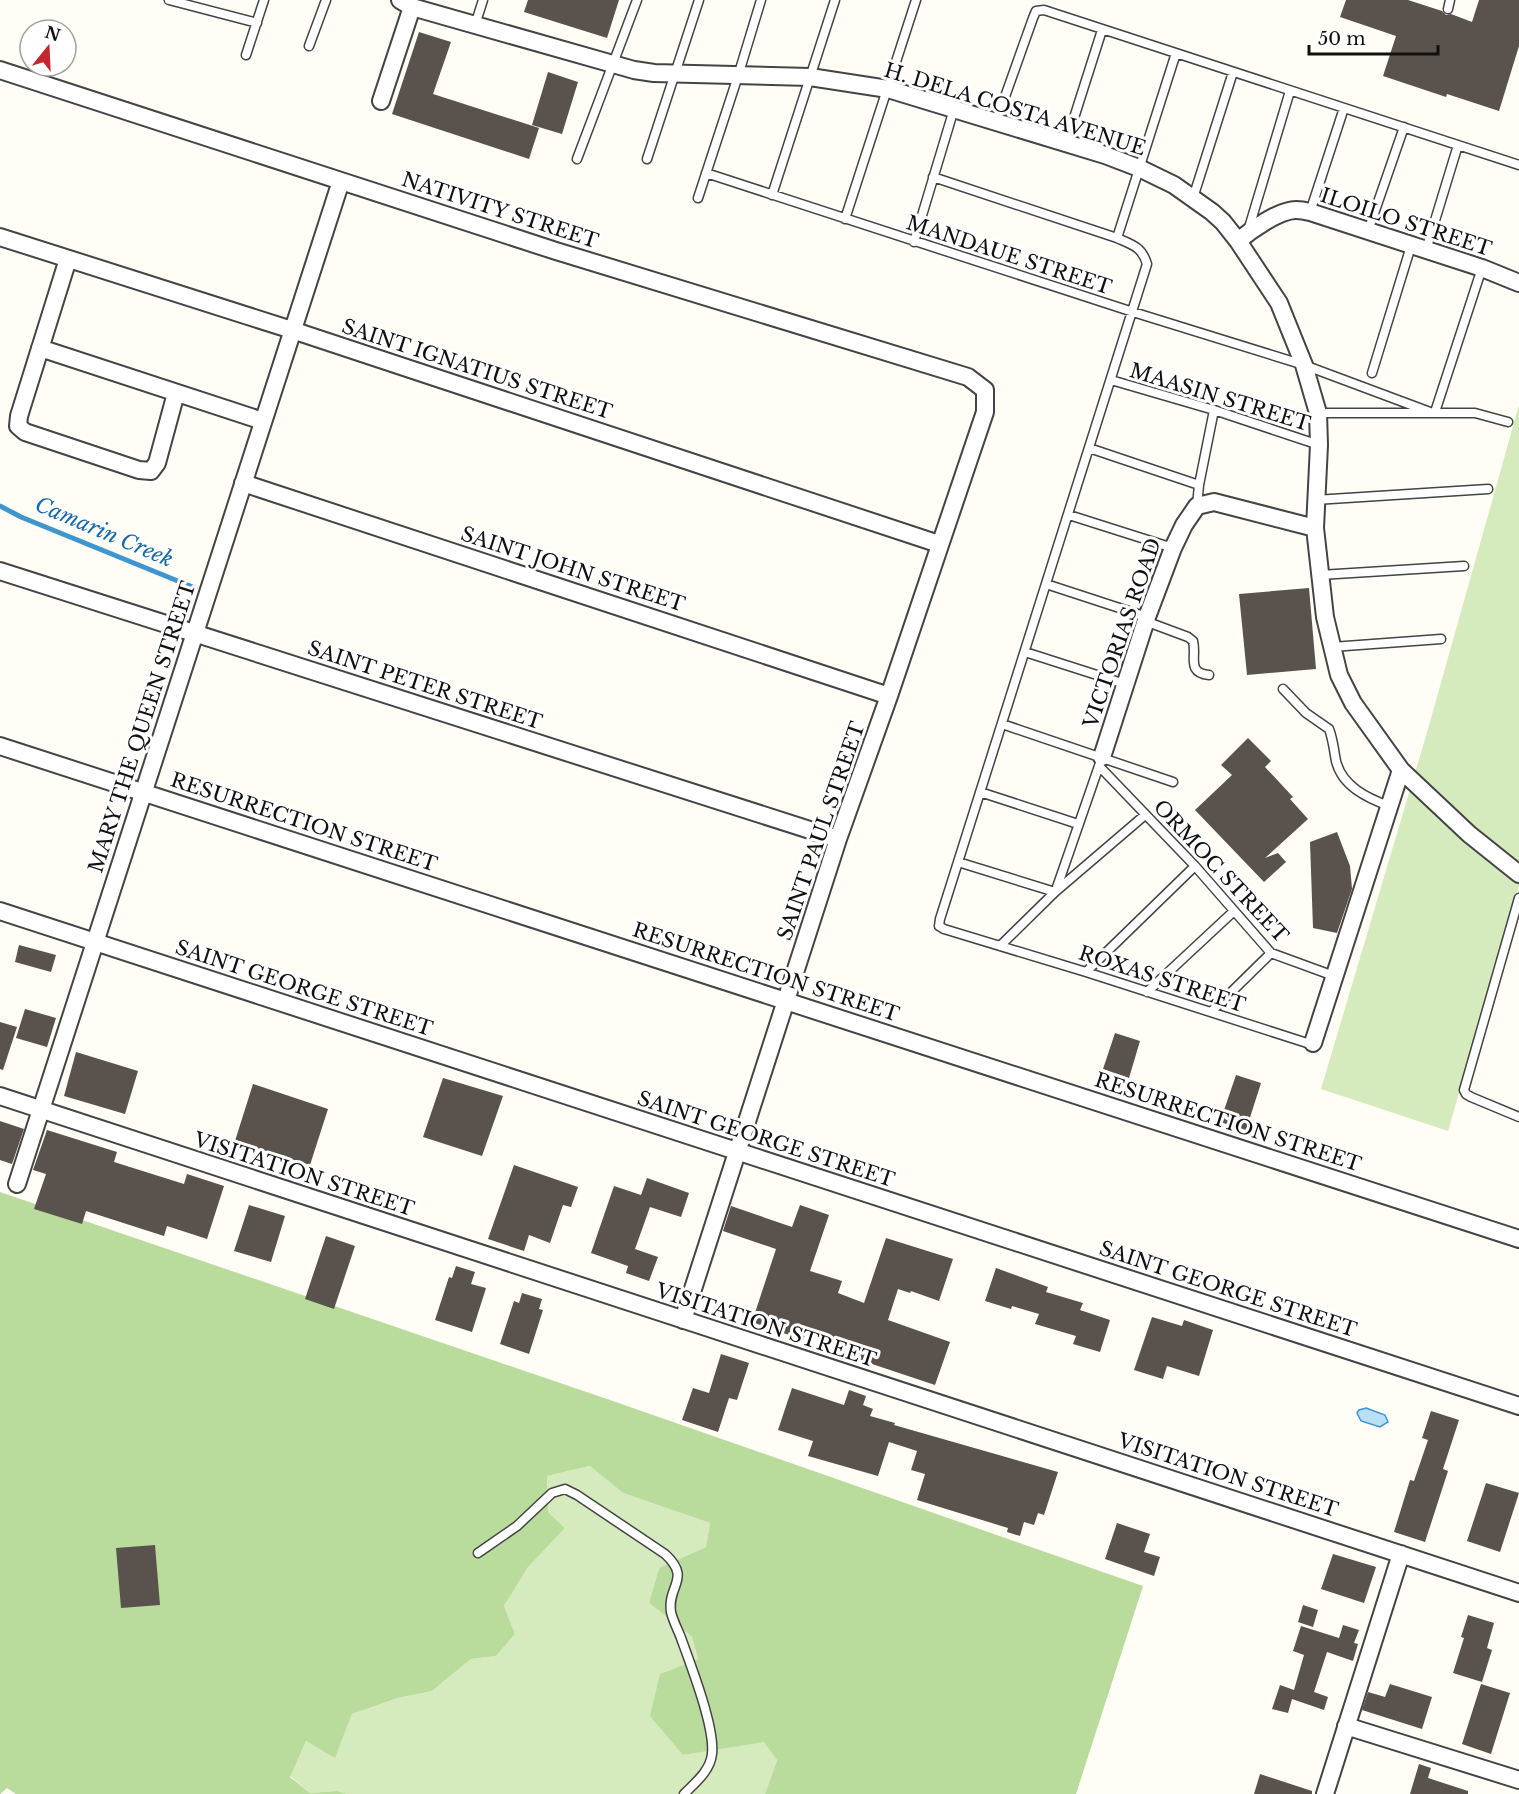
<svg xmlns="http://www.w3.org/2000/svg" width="1519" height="1794" font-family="'Libre Baskerville',serif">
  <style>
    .green { fill: #d5ebbd }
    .forest { fill: #b9dc9c }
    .water { fill: #b9e0f7; stroke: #3f96cf; stroke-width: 1.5 }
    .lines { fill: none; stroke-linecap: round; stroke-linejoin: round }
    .stream { stroke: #3f96cf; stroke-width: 5 }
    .building { fill: #5a524d }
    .service-casing { stroke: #444; stroke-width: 11 }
    .minor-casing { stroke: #444; stroke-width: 20 }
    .service { stroke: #fff; stroke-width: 8 }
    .minor { stroke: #fff; stroke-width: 16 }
    .labels { text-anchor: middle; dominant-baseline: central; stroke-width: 6; stroke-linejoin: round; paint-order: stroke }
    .street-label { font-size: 20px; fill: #111; stroke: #fff }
    .water-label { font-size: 21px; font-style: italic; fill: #1768a6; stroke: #fff }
  </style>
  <rect width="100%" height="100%" fill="#fffdf5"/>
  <path class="green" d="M 1519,405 L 1519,886 L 1448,1131 L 1321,1089 L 1428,729 Z
    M 590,1466 L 623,1493 L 710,1523 L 706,1547 L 659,1568 L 649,1603 L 692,1637 L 698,1659 L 660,1674 L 683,1755 L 764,1741 L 777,1760 L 765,1794 L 348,1794 L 337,1791 L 310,1793 L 290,1776 L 306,1741 L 335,1757 L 352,1714 L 398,1698 L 432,1691 L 471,1659 L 496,1656 L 515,1634 L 504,1606 L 526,1568 L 565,1528 L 548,1512 L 547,1476 Z"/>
  <path class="forest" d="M 0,1192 L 610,1400 L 1143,1586 L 1076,1794 L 765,1794 L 777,1760 L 764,1742 L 683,1755 L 650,1716 L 660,1674 L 698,1659 L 692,1637 L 649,1603 L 659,1568 L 706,1547 L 710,1523 L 623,1493 L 590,1466 L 547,1476 L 548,1512 L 565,1528 L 527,1568 L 504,1606 L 515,1634 L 496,1656 L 471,1659 L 432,1691 L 398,1698 L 352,1714 L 335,1758 L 306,1741 L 290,1777 L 310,1793 L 337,1791 L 348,1794 L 16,1794 L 7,1788 L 0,1794 Z"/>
  <path class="water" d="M 1366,1408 L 1385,1415 L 1388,1422 L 1380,1427 L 1361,1421 L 1357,1413 L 1359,1410 Z"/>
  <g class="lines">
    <path class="stream" d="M 0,506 L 21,517 L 195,588"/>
  </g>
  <path class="building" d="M 528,0 L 619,0 L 607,38 L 524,12 Z
    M 1346,0 L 1408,0 L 1442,11 L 1446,15 L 1451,14 L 1472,22 L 1479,0 L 1519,0 L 1519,46 L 1499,111 L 1447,94 L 1446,97 L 1383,76 L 1396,36 L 1340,17 Z
    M 419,32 L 451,42 L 433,94 L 539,128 L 529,159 L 392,114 Z
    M 548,72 L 578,82 L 562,134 L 532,125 Z
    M 1309,588 L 1316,669 L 1247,675 L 1239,594 Z
    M 1248,738 L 1271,761 L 1265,767 L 1293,797 L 1290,799 L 1308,819 L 1265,858 L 1278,853 L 1286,862 L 1264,882 L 1195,810 L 1232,775 L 1221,765 Z
    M 1337,832 L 1350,866 L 1352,889 L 1337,933 L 1313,928 L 1310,842 Z
    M 19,945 L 56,955 L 51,972 L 15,962 Z
    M 25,1009 L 56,1018 L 47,1047 L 16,1038 Z
    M 0,1022 L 17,1027 L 3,1070 L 0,1069 Z
    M 1115,1033 L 1140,1041 L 1129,1078 L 1103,1069 Z
    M 76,1052 L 138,1071 L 125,1114 L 64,1096 Z
    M 1236,1075 L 1261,1083 L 1246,1130 L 1220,1122 Z
    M 443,1078 L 503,1096 L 482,1156 L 423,1137 Z
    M 253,1084 L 328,1109 L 310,1165 L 235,1141 Z
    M 0,1121 L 24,1129 L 12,1164 L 0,1160 Z
    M 47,1130 L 117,1152 L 114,1162 L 184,1184 L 187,1174 L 224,1186 L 207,1239 L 167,1226 L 164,1236 L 86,1211 L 82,1224 L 34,1209 L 46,1174 L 33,1170 Z
    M 514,1165 L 578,1187 L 571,1207 L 563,1205 L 550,1243 L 529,1235 L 524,1251 L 488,1239 Z
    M 647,1178 L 689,1193 L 681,1217 L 650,1207 L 635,1249 L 658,1257 L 649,1281 L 626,1273 L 628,1266 L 591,1253 L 614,1186 L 641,1195 Z
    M 249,1205 L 285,1216 L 271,1262 L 234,1251 Z
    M 800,1205 L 829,1215 L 810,1271 L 842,1281 L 838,1293 L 864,1303 L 886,1238 L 953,1259 L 939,1301 L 911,1291 L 910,1293 L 898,1289 L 888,1320 L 950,1342 L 935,1385 L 860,1360 L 861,1354 L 840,1347 L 805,1335 L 803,1340 L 752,1322 L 776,1249 L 723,1231 L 731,1206 L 792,1227 Z
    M 326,1236 L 355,1246 L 334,1309 L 305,1299 Z
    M 456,1266 L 475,1272 L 471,1284 L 486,1288 L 472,1332 L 435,1320 L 449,1277 L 452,1278 Z
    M 996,1268 L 1048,1287 L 1046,1292 L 1083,1303 L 1080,1310 L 1110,1320 L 1100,1352 L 1073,1344 L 1076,1336 L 1035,1324 L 1039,1314 L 1012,1306 L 1011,1309 L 985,1301 Z
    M 522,1293 L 542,1299 L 539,1309 L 543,1310 L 529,1354 L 500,1344 L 514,1301 L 519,1303 Z
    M 1152,1317 L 1182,1326 L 1184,1320 L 1213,1330 L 1199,1376 L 1167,1366 L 1163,1379 L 1134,1370 Z
    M 721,1354 L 749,1363 L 737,1400 L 729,1398 L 718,1432 L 682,1420 L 693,1388 L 709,1393 Z
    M 792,1388 L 844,1405 L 849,1390 L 866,1396 L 863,1405 L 873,1409 L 870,1416 L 895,1423 L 894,1425 L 1058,1472 L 1044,1515 L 1038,1513 L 1034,1525 L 1024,1522 L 1020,1536 L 1007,1532 L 1008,1528 L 917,1500 L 925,1474 L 911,1470 L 917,1451 L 889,1442 L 878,1476 L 808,1456 L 813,1441 L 778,1430 Z
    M 1431,1411 L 1459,1420 L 1443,1469 L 1448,1471 L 1425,1542 L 1394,1532 L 1410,1480 L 1414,1481 L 1428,1440 L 1422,1438 Z
    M 1486,1483 L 1519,1493 L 1500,1552 L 1467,1541 Z
    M 1117,1523 L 1150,1534 L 1144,1552 L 1160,1557 L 1154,1576 L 1105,1559 Z
    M 155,1545 L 160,1605 L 121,1608 L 116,1548 Z
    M 1333,1554 L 1376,1567 L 1364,1603 L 1321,1589 Z
    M 1303,1605 L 1318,1610 L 1313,1627 L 1298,1622 Z
    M 1468,1615 L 1494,1623 L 1487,1648 L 1492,1650 L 1482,1682 L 1453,1673 L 1464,1638 L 1461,1637 Z
    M 1343,1625 L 1359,1630 L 1354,1643 L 1358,1644 L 1353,1661 L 1327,1652 L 1314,1692 L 1328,1697 L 1324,1710 L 1292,1699 L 1288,1713 L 1272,1709 L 1280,1685 L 1294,1690 L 1304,1655 L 1293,1651 L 1301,1626 L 1339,1638 Z
    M 1390,1684 L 1432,1697 L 1422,1729 L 1362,1710 L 1368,1692 L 1385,1697 Z
    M 1481,1684 L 1510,1693 L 1491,1754 L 1462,1744 Z
    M 1419,1764 L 1431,1768 L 1428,1778 L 1468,1791 L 1468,1794 L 1410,1794 Z
    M 1260,1774 L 1312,1791 L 1312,1794 L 1254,1794 Z"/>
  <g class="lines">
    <defs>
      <path id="service" d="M 169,0 L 257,23
        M 1448,9 L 1450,0
        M 475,25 L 483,0
        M 309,46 L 326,0
        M 246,55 L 264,0
        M 996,122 L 1033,18 L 1036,11 L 1044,10 L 1519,165
        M 1066,143 L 1102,30
        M 577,159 L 637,0
        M 647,159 L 699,0
        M 706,173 L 1133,312 L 1304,365 L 1430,412
        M 933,177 L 1117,238 C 1133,245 1142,247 1147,264 L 940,919 L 939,926 L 944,929 L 1086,972 L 1307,1043 L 1313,1043
        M 772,195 L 835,0
        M 698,198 L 738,76 L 761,0
        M 1193,198 L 1233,72
        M 1310,212 L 1344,108
        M 845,219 L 916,0
        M 1248,231 L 1290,91
        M 1368,231 L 1404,127
        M 1117,238 L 1176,53
        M 914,242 L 954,109
        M 1426,250 L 1458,145
        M 1372,373 L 1411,246
        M 1111,380 L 1214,410 L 1319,445
        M 1435,412 L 1482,268
        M 1318,413 L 1475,413 L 1508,422
        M 1089,448 L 1199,485
        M 1315,500 L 1488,489
        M 1197,506 L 1199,485 L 1214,410
        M 1069,515 L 1173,548
        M 1320,575 L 1464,566
        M 1046,584 L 1147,617
        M 1145,621 L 1188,637 L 1193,641 C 1197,656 1186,673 1209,675
        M 1332,647 L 1441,639
        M 1025,652 L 1125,684
        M 1283,689 L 1306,713 L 1329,729 C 1333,739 1334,751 1336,761 C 1342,786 1367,798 1389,806
        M 1002,724 L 1173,782
        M 1099,766 L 1195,866 L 1271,953 L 1334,976
        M 980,792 L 1078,824
        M 958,862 L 1055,892
        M 1056,890 L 1100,763
        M 1519,898 L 1464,1090 L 1466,1094 L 1471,1097 L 1519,1117
        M 1000,946 L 1055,892 L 1145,815
        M 1086,972 L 1195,866
        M 1147,992 L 1234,911
        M 1211,1012 L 1271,953
        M 478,1553 L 517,1526 L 552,1493 L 565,1489 L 577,1495 L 665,1554 C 692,1579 667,1585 671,1612 C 673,1621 678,1630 681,1638 C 691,1666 715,1727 712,1754 C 710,1771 696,1782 684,1794"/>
      <path id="minor" d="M 400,0 L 412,7 L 634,70 L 654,73 L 810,77 L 888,89 L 1105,155 L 1139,168 L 1174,185 L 1212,212 L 1223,222 L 1238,241 L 1279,303 L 1304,365 L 1318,413 L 1319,445 L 1315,528 L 1325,617 L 1339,675 L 1353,703 L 1401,770 L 1469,834 L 1519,874
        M 0,70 L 556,251 L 968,377 L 985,390 L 985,412 L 889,696 L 838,839 L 683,1320
        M 381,101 L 412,7
        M 0,237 L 292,330 L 939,544
        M 1238,241 C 1251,230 1279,210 1296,210 C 1301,210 1306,211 1310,212 L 1482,268 L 1519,283
        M 68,259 L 19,416 L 18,426 L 25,432 L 139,470 L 151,471 L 157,463 L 176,393
        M 40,348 L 263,421
        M 243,483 L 889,696
        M 0,571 L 838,839
        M 0,746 L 1519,1239
        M 1102,757 L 1147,617 L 1173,548 L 1184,525 L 1197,506 L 1214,502 L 1315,528
        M 0,911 L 1519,1406
        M 1313,1043 L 1401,770
        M 0,1096 L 1519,1593
        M 17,1184 L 341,181
        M 1346,1726 L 1519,1780
        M 1325,1794 L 1401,1554"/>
    </defs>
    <use href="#service" class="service-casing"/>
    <use href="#minor" class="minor-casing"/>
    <use href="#service" class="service"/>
    <use href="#minor" class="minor"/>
  </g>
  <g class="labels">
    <g class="street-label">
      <text transform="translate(1015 109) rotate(17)">H. DELA COSTA AVENUE</text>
      <text transform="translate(500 210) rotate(18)">NATIVITY STREET</text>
      <text transform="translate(1406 222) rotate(18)">ILOILO STREET</text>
      <text transform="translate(1009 255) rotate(18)">MANDAUE STREET</text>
      <text transform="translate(477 369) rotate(18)">SAINT IGNATIUS STREET</text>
      <text transform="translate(1220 397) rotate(17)">MAASIN STREET</text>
      <text transform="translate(573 569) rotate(18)">SAINT JOHN STREET</text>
      <text transform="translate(1122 633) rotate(-71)">VICTORIAS ROAD</text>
      <text transform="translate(425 685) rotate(18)">SAINT PETER STREET</text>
      <text transform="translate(142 727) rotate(-72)">MARY THE QUEEN STREET</text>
      <text transform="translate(304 822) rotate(18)">RESURRECTION STREET</text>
      <text transform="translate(821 831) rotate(-71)">SAINT PAUL STREET</text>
      <text transform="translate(1221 871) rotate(47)">ORMOC STREET</text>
      <text transform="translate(766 972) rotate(18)">RESURRECTION STREET</text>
      <text transform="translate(1162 979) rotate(18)">ROXAS STREET</text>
      <text transform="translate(304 988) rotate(18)">SAINT GEORGE STREET</text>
      <text transform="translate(1228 1122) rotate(18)">RESURRECTION STREET</text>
      <text transform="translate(766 1139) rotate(18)">SAINT GEORGE STREET</text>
      <text transform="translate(304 1174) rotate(18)">VISITATION STREET</text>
      <text transform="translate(1228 1289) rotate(18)">SAINT GEORGE STREET</text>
      <text transform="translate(766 1325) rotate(18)">VISITATION STREET</text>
      <text transform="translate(1228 1475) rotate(18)">VISITATION STREET</text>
    </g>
    <g class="water-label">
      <text transform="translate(104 532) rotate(23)">Camarin Creek</text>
    </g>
  </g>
  <g transform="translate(48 48) rotate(18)"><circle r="28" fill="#ffffff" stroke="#a0a0a0" stroke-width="1.5"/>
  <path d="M0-4.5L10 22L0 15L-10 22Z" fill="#c4262e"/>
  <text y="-9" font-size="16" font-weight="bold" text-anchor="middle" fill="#111111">N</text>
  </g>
  <path d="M1309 45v9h129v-9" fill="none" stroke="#111111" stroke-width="3"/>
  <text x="1318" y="45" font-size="18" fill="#111111" stroke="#ffffff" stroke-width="4.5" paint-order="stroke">50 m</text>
</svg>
